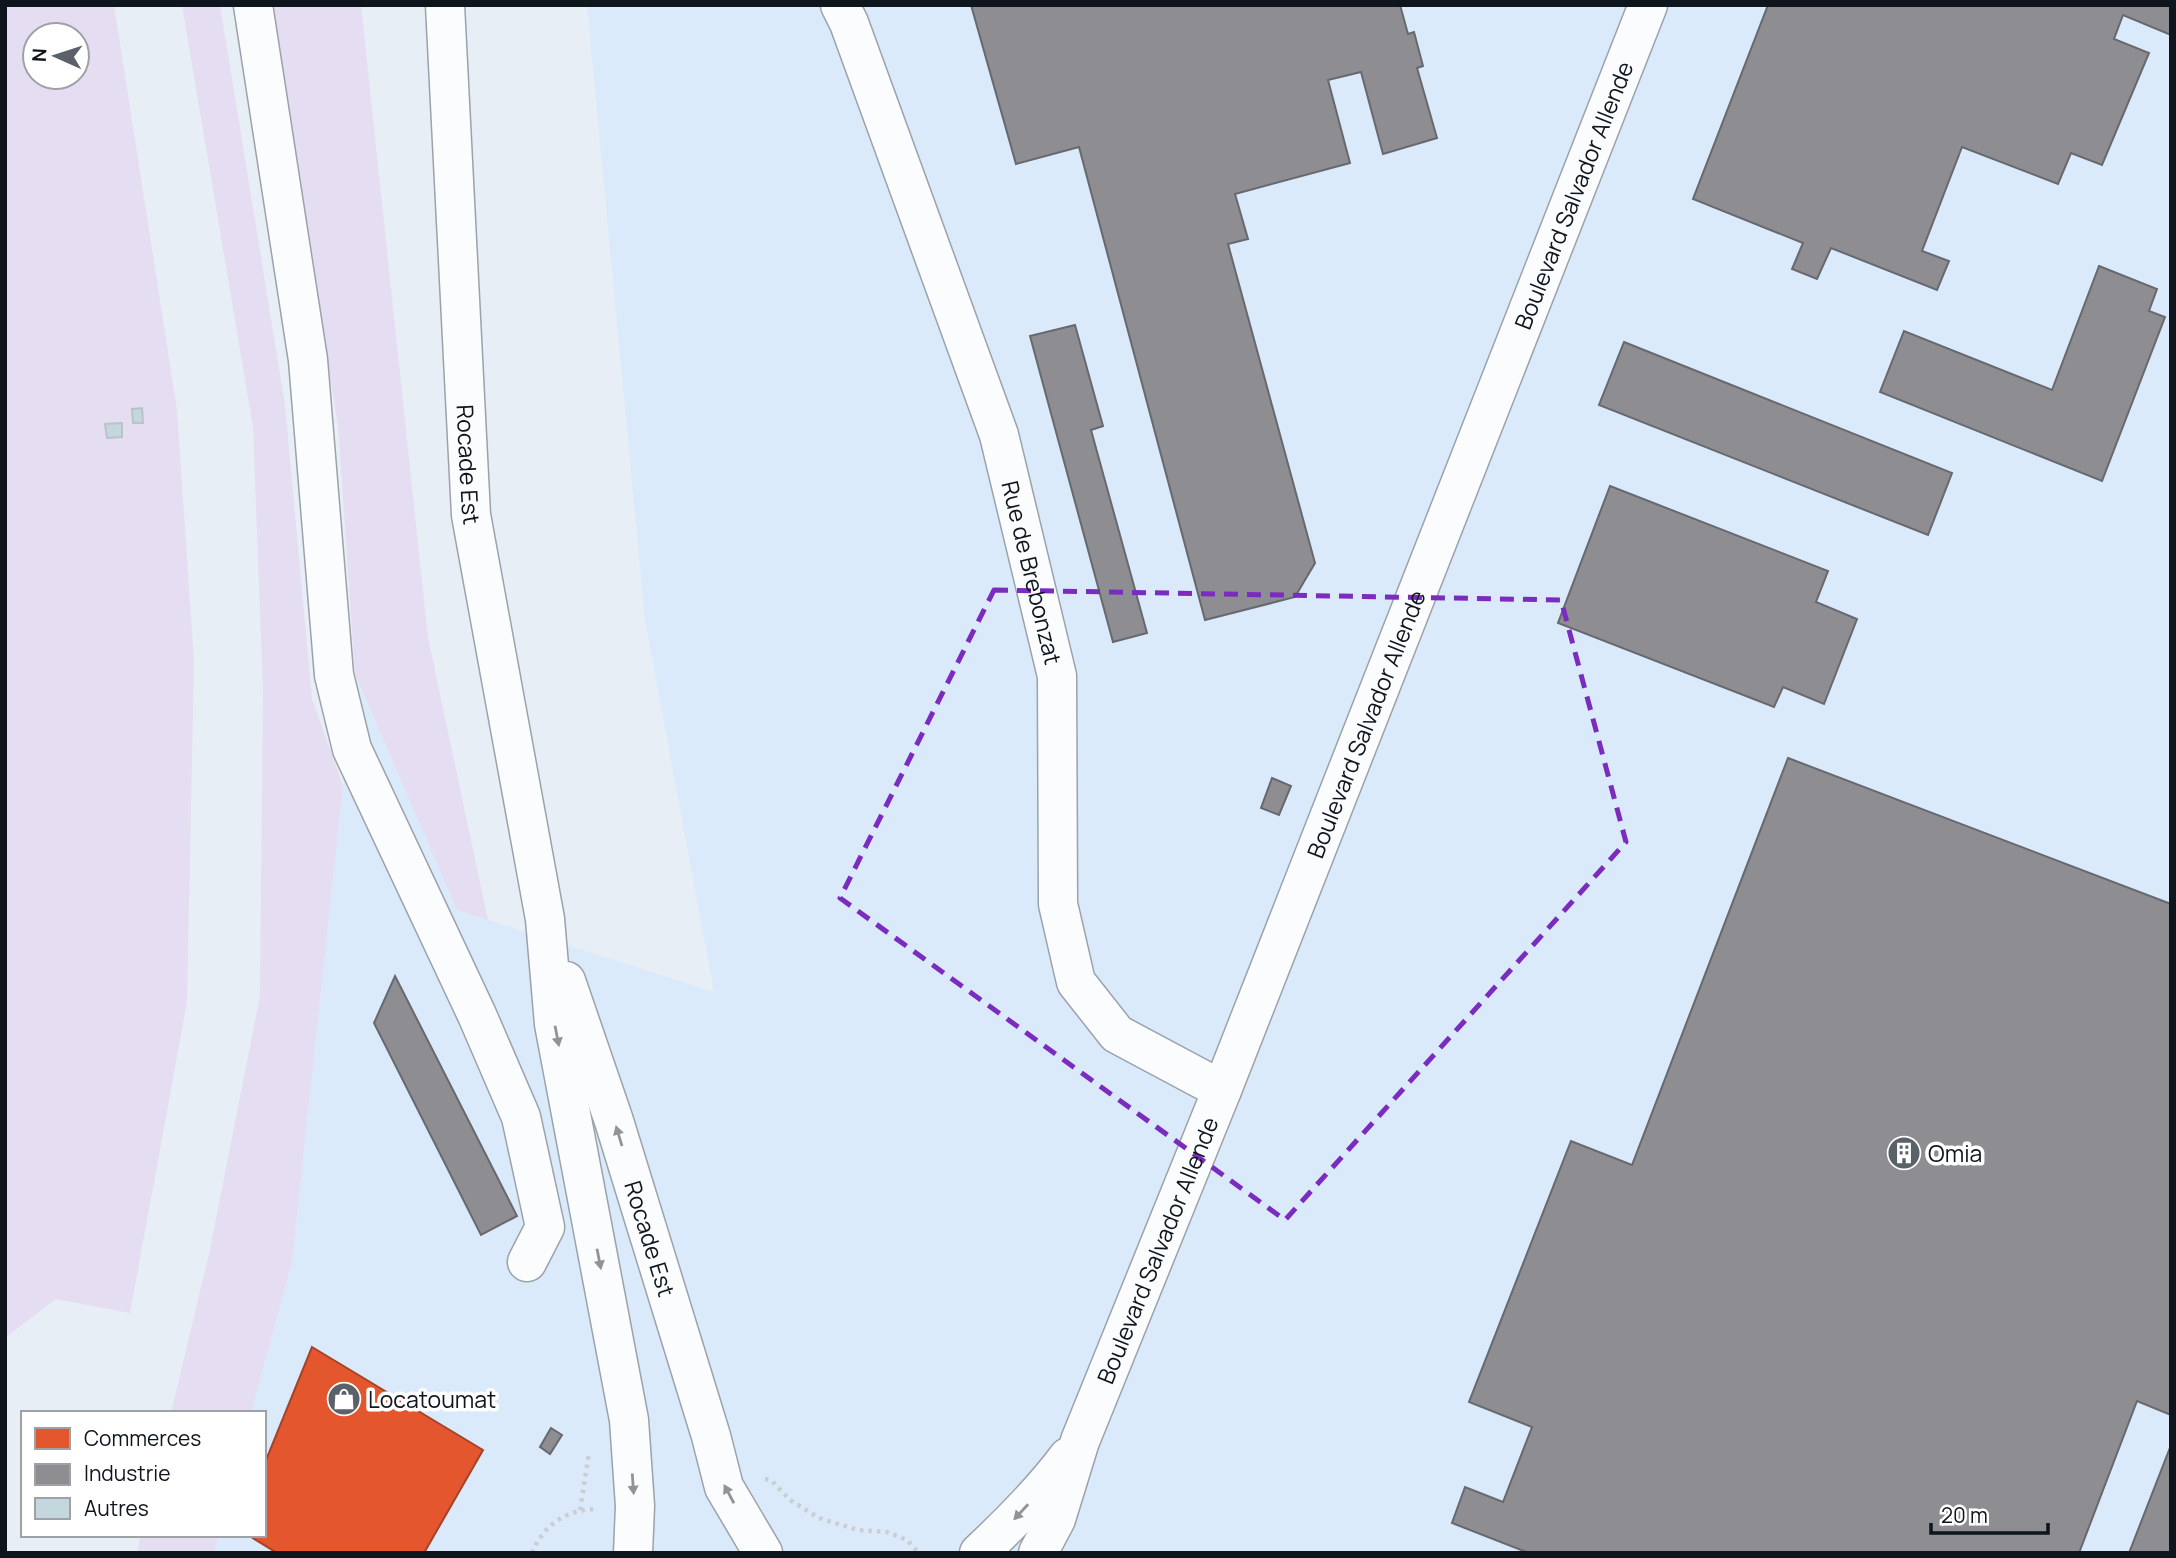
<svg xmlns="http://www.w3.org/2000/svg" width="2176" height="1558" font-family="Manrope,sans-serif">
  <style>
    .built { fill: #daeafa }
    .green { fill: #e5ddf1; fill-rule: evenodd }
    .shops { fill: #e4572e; stroke: #a44329; stroke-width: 2 }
    .industry { fill: #8d8d92; stroke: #67696f; stroke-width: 2 }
    .building { fill: #c5d7de; stroke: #b9c3c8; stroke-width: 2 }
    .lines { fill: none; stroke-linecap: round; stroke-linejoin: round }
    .street-casing { stroke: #9ba2aa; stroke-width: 41 }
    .secondary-casing { stroke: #9ba2aa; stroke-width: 41 }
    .primary-casing { stroke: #9ba2aa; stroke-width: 41 }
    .path { stroke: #cbced1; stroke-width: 4.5; stroke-dasharray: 3.5 5; stroke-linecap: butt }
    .street { stroke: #fbfcfe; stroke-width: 38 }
    .secondary { stroke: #fbfcfe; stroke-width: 38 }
    .primary { stroke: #fbfcfe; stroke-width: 38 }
    .oneway { fill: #909499 }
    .marked { fill: none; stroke: #7b2cbf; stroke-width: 5; stroke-dasharray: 14 9; stroke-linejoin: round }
    .labels { text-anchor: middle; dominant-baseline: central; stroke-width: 7; stroke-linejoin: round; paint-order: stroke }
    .street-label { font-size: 23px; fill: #0e151d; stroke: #fff }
    .poi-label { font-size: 23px; fill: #0e151d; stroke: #fff; text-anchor: start }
  </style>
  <rect width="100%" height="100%" fill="#e7eef6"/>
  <path class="built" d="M 587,5 L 2171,5 L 2171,1553 L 214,1553 L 219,1535 L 264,1535 L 264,1413 L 251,1413 L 292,1262 L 355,674 L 457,910 L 714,992 L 645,620 Z"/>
  <path class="green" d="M 5,5 L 114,5 L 177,410 L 194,662 L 187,1002 L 130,1313 L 56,1299 L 5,1338 ZM 35,35 L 77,35 L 77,77 L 35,77 Z
    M 182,5 L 220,5 L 285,405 L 312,699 L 343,786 L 292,1262 L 251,1413 L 171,1413 L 209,1254 L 260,996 L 263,690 L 253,427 Z
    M 268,5 L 361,5 L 428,638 L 488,920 L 457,910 L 355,674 L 338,425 Z
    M 141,1535 L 219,1535 L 214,1553 L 137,1553 Z"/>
  <path class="shops" d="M 312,1347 L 483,1450 L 424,1553 L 277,1553 L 248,1535 L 264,1535 L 264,1465 Z"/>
  <path class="industry" d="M 971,5 L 1400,5 L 1408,34 L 1414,32 L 1423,66 L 1417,68 L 1437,138 L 1383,154 L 1361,72 L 1328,80 L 1350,163 L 1235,194 L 1248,239 L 1228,244 L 1315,563 L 1295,597 L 1205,620 L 1079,147 L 1016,164 Z
    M 1768,5 L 2171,5 L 2171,35 L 2123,15 L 2114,39 L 2149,53 L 2102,165 L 2071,153 L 2058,184 L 1962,147 L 1922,251 L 1949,261 L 1937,290 L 1831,248 L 1817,279 L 1792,269 L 1803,243 L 1693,199 Z
    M 2099,266 L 2157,289 L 2149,311 L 2165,317 L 2102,481 L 1880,392 L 1904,331 L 2052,390 Z
    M 1075,325 L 1103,426 L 1091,430 L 1147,633 L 1113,642 L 1030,336 Z
    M 1624,342 L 1952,473 L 1928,535 L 1599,405 Z
    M 1610,486 L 1828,571 L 1816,602 L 1857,619 L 1824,704 L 1783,687 L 1774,707 L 1558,623 Z
    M 1788,758 L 2171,904 L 2171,1415 L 2137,1401 L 2079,1553 L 1529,1553 L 1452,1523 L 1465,1487 L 1503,1502 L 1532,1427 L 1469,1402 L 1571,1141 L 1632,1165 Z
    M 1272,778 L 1291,786 L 1279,815 L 1261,808 Z
    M 395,976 L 517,1216 L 481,1235 L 374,1023 Z
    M 551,1428 L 562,1435 L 550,1454 L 540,1447 Z
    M 2171,1445 L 2171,1553 L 2129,1553 Z"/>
  <path class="building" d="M 142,408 L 143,423 L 133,423 L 132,409 Z
    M 122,423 L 122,437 L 107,438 L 105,424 Z"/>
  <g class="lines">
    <defs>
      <g id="street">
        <path d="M 253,5 L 308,360 L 334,675 L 352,749 L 477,1015 L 521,1117 L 545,1227 L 527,1262"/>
        <path id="s1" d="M 840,5 L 849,23 L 999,435 L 1057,676 L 1058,904 L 1076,982 L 1117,1034 L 1222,1090"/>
      </g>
      <g id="secondary">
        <path d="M 979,1553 C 1011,1523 1042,1492 1068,1457"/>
        <path id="s2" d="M 1038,1553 L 1056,1519 L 1080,1441 L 1222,1090 L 1648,5"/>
      </g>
      <g id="primary">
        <path id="s3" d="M 445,5 L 471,515 L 545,919 L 554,1024 L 629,1420 L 635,1506 L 633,1553"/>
        <path id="s4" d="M 566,981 L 614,1121 L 711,1436 L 724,1487 L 763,1553"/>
      </g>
    </defs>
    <use href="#street" class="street-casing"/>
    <use href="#secondary" class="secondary-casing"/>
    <use href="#primary" class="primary-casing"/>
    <path class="path" d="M 765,1479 L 771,1480 L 790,1500 L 819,1518 L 858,1530 L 887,1532 L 907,1540 L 919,1553
      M 580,1510 L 589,1453
      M 532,1553 C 544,1524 566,1510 596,1509"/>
    <use href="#street" class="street"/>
    <use href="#secondary" class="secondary"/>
    <use href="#primary" class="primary"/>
  </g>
  <defs><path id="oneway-solid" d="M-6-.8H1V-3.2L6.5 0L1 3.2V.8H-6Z" transform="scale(1.75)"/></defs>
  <g class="oneway">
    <use href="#oneway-solid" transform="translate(557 1036) rotate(79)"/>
    <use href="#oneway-solid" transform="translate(619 1136) rotate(-107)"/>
    <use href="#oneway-solid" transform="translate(599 1259) rotate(79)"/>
    <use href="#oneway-solid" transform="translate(633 1484) rotate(86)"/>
    <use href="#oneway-solid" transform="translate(729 1494) rotate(-118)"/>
    <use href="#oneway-solid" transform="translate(1021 1512) rotate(133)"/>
  </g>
  <path class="marked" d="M 994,590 L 1561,600 L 1626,842 L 1285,1220 L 840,898 Z"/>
  <defs>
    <symbol id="building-disc" viewBox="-11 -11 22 22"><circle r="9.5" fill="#5a6169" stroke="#fff"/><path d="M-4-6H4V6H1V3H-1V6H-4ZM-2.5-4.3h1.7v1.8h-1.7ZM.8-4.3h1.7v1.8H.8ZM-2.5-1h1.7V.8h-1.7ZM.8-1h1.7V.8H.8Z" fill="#fff"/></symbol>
    <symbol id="shop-disc" viewBox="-11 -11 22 22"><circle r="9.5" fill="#5a6169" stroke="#fff"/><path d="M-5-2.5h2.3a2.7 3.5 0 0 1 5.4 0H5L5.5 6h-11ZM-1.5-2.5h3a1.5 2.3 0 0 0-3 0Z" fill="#fff"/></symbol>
  </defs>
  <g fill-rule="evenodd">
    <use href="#building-disc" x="1885" y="1134" width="38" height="38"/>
    <use href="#shop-disc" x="325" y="1380" width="38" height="38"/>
  </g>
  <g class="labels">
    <g class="street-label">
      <text stroke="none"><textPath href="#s2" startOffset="1460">Boulevard Salvador Allende</textPath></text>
      <text stroke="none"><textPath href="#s3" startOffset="460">Rocade Est</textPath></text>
      <text stroke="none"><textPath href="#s1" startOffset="600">Rue de Brebonzat</textPath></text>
      <text stroke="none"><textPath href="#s2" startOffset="892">Boulevard Salvador Allende</textPath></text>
      <text stroke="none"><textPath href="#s4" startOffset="271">Rocade Est</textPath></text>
      <text stroke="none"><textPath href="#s2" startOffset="326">Boulevard Salvador Allende</textPath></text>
    </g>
    <g class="poi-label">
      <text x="1928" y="1153">Omia</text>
      <text x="368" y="1399">Locatoumat</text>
    </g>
  </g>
  <rect width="2176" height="1558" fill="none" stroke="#0e151d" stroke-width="14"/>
  <rect x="21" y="1411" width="245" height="126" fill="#ffffff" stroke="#9fa1a5" stroke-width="2"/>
  <rect x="35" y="1428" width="35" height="21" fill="#e4572e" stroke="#9fa1a5" stroke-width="2"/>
  <text x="84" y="1446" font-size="21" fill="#0e151d">Commerces</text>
  <rect x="35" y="1464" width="35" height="21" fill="#8d8d92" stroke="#9fa1a5" stroke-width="2"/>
  <text x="84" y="1481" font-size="21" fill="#0e151d">Industrie</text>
  <rect x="35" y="1498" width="35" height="21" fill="#c5d7de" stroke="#9fa1a5" stroke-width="2"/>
  <text x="84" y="1516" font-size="21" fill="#0e151d">Autres</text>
  <g transform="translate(56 56) rotate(273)"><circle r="33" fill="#ffffff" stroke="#9fa1a5" stroke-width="2"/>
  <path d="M0-5L12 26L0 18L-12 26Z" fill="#5a6169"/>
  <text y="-10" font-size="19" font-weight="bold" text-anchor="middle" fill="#0e151d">N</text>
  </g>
  <path d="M1931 1523v10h117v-10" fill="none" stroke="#0e151d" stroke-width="3.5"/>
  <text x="1941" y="1523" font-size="21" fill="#0e151d" stroke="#ffffff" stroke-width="5" paint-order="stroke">20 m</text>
</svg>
